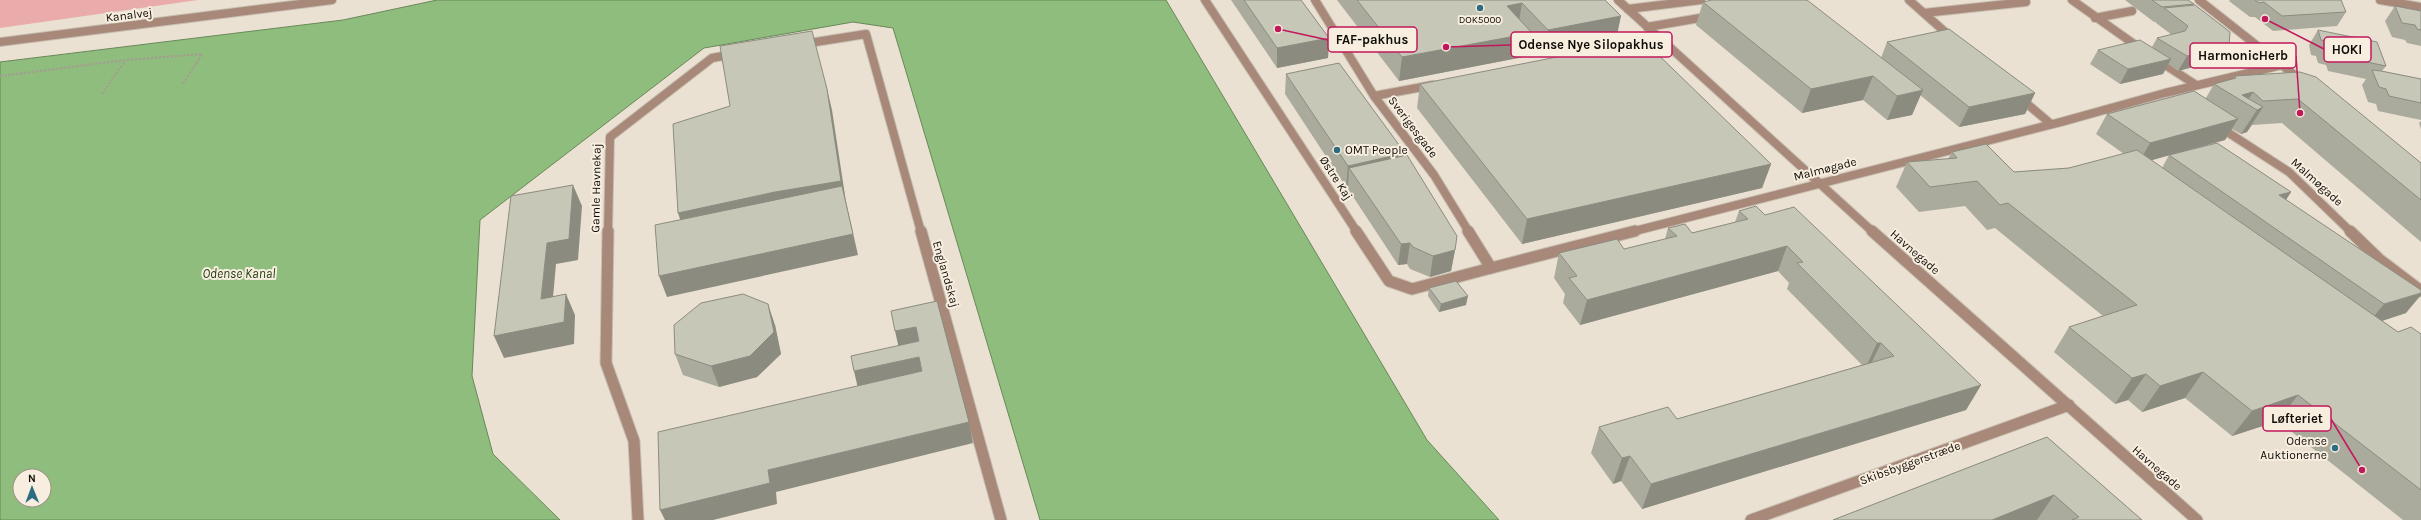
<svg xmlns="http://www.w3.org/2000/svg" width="2421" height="520" font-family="Karla,sans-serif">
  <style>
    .green { fill: #eaacab }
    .water { fill: #8fbd7d; stroke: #69885a; fill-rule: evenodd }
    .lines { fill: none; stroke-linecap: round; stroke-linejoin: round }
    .service-far1-casing { stroke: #c7bfb2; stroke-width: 10 }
    .service-casing { stroke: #c7bfb2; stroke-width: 13 }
    .pedestrian-casing { stroke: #c7bfb2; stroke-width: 13 }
    .minor-far1-casing { stroke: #c7bfb2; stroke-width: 10 }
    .minor-casing { stroke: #c7bfb2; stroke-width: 13 }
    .tertiary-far1-casing { stroke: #c7bfb2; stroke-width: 10 }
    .tertiary-casing { stroke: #c7bfb2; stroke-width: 13 }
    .path { stroke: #a49d92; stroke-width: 2; stroke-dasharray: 2.5 1.5; stroke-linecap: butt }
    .service-far1 { stroke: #a88878; stroke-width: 8 }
    .service { stroke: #a88878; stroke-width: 11 }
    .pedestrian { stroke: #a88878; stroke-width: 11 }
    .minor-far1 { stroke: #a88878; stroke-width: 8 }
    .minor { stroke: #a88878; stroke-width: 11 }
    .tertiary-far1 { stroke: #a88878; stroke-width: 8 }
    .tertiary { stroke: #a88878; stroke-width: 11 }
    .wall { fill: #abab9d; fill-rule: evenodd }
    .shaded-wall { fill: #8b8b80 }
    .building { fill: #c7c7b7; stroke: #8b8b80 }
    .poi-dot { fill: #2d6b81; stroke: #f7eedf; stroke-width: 1.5 }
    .labels { text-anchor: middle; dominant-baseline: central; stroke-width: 4; stroke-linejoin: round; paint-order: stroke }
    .far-poi-label { font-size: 10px; fill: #100d08; stroke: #f7eedf }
    .street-label { font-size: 12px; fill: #100d08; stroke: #f7eedf }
    .poi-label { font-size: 12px; fill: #100d08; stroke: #f7eedf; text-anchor: start }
    .water-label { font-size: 13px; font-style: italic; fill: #1b3a0d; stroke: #f7eedf }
    .leader { fill: none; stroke: #c2185b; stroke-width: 1.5 }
    .callout-dot { fill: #c2185b; stroke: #f7eedf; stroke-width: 1.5 }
    .callout { fill: #f7eedf; stroke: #c2185b; stroke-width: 1.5 }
    .callout-label { font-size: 13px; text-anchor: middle; font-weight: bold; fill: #100d08 }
  </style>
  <rect width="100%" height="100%" fill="#eae1d2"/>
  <path class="green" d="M 0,0 L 198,0 L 0,28 Z"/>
  <path class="water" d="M 437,0 L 1166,0 L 1427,440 L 1499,520 L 1040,520 L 893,28 L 853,22 L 704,48 L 480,220 L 472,376 L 493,454 L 560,520 L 0,520 L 0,62 L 343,20 ZM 20,476 L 44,476 L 44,500 L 20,500 Z"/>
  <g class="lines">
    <defs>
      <path id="service-far1" d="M 1205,0 L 1357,232
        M 1909,0 L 1953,39
        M 2072,0 L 2141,49
        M 1628,9 L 1701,0
        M 1924,13 L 2026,2 L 2023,0
        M 2095,18 L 2132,11
        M 1647,27 L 1712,16
        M 2156,59 L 2196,85
        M 2019,97 L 2051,124
        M 2218,126 L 2289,172 L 2351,232"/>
      <path id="service" d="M 1356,231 L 1389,281 L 1412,289 L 1491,268
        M 2350,231 L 2379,259 L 2421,291"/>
      <path id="pedestrian" d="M 1751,520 L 2069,405"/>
      <path id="minor-far1" d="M 1315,0 L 1374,96 L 1434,175 L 1469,232
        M 2380,0 L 2421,7
        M 803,44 L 866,34 L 921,232
        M 1636,49 L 1665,44
        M 1374,96 L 1433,85
        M 608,232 L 610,137 L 712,58 L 734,54
        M 1631,232 L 2061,122 L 2165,93 L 2282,65"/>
      <path id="minor" d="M 608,231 L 606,363 L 634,441 L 638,520
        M 921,231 L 1001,520
        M 1468,231 L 1491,268 L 1635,231"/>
      <path id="tertiary-far1" d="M 1618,0 L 1873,232
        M 2199,0 L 2302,81
        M 0,42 L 332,0"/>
      <path id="tertiary" d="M 1872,231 L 2197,520"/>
    </defs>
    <use href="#service-far1" class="service-far1-casing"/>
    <use href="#service" class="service-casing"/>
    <use href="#pedestrian" class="pedestrian-casing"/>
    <use href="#minor-far1" class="minor-far1-casing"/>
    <use href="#minor" class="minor-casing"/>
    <use href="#tertiary-far1" class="tertiary-far1-casing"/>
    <use href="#tertiary" class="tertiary-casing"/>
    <path class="path" d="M 0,76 L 126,60 L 202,54 L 183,84
      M 102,94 L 125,61"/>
    <use href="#service-far1" class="service-far1"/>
    <use href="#service" class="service"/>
    <use href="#pedestrian" class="pedestrian"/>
    <use href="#minor-far1" class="minor-far1"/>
    <use href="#minor" class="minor"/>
    <use href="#tertiary-far1" class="tertiary-far1"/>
    <use href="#tertiary" class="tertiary"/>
  </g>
  <path class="wall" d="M 1231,0 L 1301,0 L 1329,38 L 1328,58 L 1277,68 Z
    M 1337,0 L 1605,0 L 1616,40 L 1543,54 L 1531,40 L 1528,56 L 1399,81 Z
    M 2125,0 L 2188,0 L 2194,4 L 2193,5 L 2220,60 L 2178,71 L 2168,64 L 2163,74 L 2120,84 L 2090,64 L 2098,50 L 2152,47 L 2157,38 L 2172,35 L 2156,23 L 2156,22 L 2154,22 Z
    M 2230,0 L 2341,0 L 2346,12 L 2337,26 L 2273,31 L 2255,17 L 2250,17 L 2229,1 Z
    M 1703,2 L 1881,58 L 1887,42 L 2035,93 L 2025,114 L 1959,127 L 1920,95 L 1912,115 L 1887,120 L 1863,100 L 1802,113 L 1696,25 Z
    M 2395,6 L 2420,11 L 2421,9 L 2421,46 L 2407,43 L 2405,40 L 2392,37 L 2385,21 Z
    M 2318,30 L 2386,66 L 2382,71 L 2421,79 L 2421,120 L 2378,111 L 2376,104 L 2368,102 L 2362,85 L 2366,79 L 2328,71 L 2326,65 L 2318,63 L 2316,56 L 2311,55 L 2309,45 Z
    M 2300,72 L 2421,163 L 2421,242 L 2282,123 L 2252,125 L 2247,132 L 2241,134 L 2232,129 L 2225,140 L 2172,154 L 2291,192 L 2286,200 L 2406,313 L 2382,321 L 2398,332 L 2421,334 L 2421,520 L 2403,520 L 2278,421 L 2232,436 L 2185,398 L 2142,412 L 2128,400 L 2115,404 L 2054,352 L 2069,327 L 2103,316 L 1995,228 L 1987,230 L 1965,206 L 1919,212 L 1896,187 L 1907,162 L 1948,159 L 1952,152 L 2014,172 L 2069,168 L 2124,154 L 2096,134 L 2107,114 L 2206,98 L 2214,84 L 2233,79 L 2235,76 ZM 2169,155 L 2162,168 L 2151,160 Z
    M 1286,74 L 1405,155 L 1455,250 L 1451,271 L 1430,277 L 1410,269 L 1407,264 L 1398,265 L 1348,189 L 1348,186 L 1346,187 L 1285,94 Z
    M 1420,84 L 1771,164 L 1762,188 L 1522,244 L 1417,108 Z
    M 2421,121 L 2421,129 L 2419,123 Z
    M 1739,211 L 1765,215 L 1981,385 L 1966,410 L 1642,509 L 1621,481 L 1613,484 L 1591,453 L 1599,427 L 1677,419 L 1862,365 L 1787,289 L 1789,283 L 1778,271 L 1580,325 L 1563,303 L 1565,294 L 1554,278 L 1559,253 L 1624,249 L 1665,239 L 1668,228 L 1692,233 L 1735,222 Z
    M 1429,288 L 1466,305 L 1439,312 L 1428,296 Z
    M 775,325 L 781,354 L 757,377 L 719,387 L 683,375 L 675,354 Z
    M 2047,437 L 2142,520 L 1833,520 Z"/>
  <path class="shaded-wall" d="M 1522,3 L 1518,27 L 1507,6 Z
    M 1621,16 L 1616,40 L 1543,54 L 1548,30 Z
    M 1532,33 L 1528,56 L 1399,81 L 1402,57 Z
    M 1329,38 L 1328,58 L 1277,68 L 1277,48 Z
    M 2229,46 L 2220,60 L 2178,71 L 2187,56 Z
    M 2171,59 L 2163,74 L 2120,84 L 2128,69 Z
    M 1873,76 L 1863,100 L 1802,113 L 1811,89 Z
    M 827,89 L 832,110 L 846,202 L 858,255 L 667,297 L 659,276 L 685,234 L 678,213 Z
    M 1923,90 L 1912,115 L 1887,120 L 1897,96 Z
    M 2253,92 L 2246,103 L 2242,95 Z
    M 2035,93 L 2025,114 L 1959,127 L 1969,107 Z
    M 2263,107 L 2247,132 L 2241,134 L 2257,110 Z
    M 2238,119 L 2225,140 L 2138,164 L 2150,143 Z
    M 1405,153 L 1403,174 L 1349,168 L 1348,186 L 1346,187 L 1348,166 Z
    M 1771,164 L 1762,188 L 1522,244 L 1527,219 Z
    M 573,185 L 582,206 L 578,260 L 556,264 L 551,320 L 541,299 L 547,243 Z
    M 2291,192 L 2277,213 L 2279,195 Z
    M 1410,243 L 1407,264 L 1398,265 L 1401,244 Z
    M 1787,246 L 1778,271 L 1580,325 L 1587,300 Z
    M 1455,250 L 1451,271 L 1430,277 L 1433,256 Z
    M 2421,293 L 2421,295 L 2406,313 L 2366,326 L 2384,304 Z
    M 566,294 L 575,315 L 574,344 L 504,358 L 494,336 Z
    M 1468,296 L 1466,305 L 1439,312 L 1441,304 Z
    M 768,304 L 775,325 L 781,354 L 757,377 L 719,387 L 711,366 Z
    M 916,327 L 920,348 L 900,353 L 895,331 Z
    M 1877,343 L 1881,343 L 1869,368 L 1865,369 Z
    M 919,357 L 923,378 L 859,393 L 854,371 Z
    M 2203,372 L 2185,398 L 2142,412 L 2160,386 Z
    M 2146,374 L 2128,400 L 2115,404 L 2132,378 Z
    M 1981,385 L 1966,410 L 1642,509 L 1651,484 Z
    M 2298,395 L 2278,421 L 2232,436 L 2252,411 Z
    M 969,422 L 973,443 L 776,492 L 777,504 L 713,520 L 665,520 L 660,510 L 768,470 Z
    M 1630,456 L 1621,481 L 1613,484 L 1622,458 Z
    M 2054,495 L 2037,520 L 1992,520 Z"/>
  <path class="building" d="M 1244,0 L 1301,0 L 1329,38 L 1277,48 Z
    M 1357,0 L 1605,0 L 1621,16 L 1548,30 L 1522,3 L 1507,6 L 1532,33 L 1402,57 Z
    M 1712,0 L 1807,0 L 1923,90 L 1897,96 L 1873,76 L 1811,89 L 1703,2 Z
    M 2152,0 L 2188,0 L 2194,4 L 2162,7 Z
    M 2255,0 L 2341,0 L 2346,12 L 2282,16 L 2264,2 L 2259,3 Z
    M 2195,5 L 2230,32 L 2229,46 L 2187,56 L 2157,38 L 2185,31 L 2188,26 L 2164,8 Z
    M 2395,6 L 2421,11 L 2421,30 L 2417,29 L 2415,25 L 2402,23 Z
    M 1949,29 L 2035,93 L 1969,107 L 1887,42 Z
    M 2318,30 L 2377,42 L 2386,66 L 2338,56 L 2336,50 L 2327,48 L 2325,41 L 2321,40 Z
    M 812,31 L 827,89 L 841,181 L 775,192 L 678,213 L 673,124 L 730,106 L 720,46 Z
    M 1643,40 L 1771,164 L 1527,219 L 1420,84 Z
    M 2140,40 L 2171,59 L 2128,69 L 2098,50 Z
    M 1339,63 L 1405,153 L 1348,166 L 1286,74 Z
    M 2372,70 L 2381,71 L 2421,79 L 2421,103 L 2389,96 L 2386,89 L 2379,87 Z
    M 2300,72 L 2316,77 L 2421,163 L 2421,200 L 2298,99 L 2263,101 L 2253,92 L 2242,95 L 2263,107 L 2257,110 L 2214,84 L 2236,78 L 2235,76 Z
    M 2194,91 L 2238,119 L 2150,143 L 2107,114 Z
    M 2217,143 L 2291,192 L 2279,195 L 2421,290 L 2421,293 L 2384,304 L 2169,155 Z
    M 1986,144 L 2014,172 L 2069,168 L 2137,150 L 2398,332 L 2411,327 L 2421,334 L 2421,490 L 2298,395 L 2252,411 L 2203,372 L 2160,386 L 2146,374 L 2132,378 L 2069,327 L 2137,305 L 2008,203 L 2000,205 L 1977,181 L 1930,187 L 1907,162 L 1957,158 L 1952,152 Z
    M 1407,155 L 1457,236 L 1455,250 L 1433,256 L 1413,247 L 1410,243 L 1401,244 L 1349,168 Z
    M 573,185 L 569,239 L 547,243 L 541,299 L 566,294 L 564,322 L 494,336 L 511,196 Z
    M 842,186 L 853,234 L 659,276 L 655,225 Z
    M 1756,206 L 1765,215 L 1794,207 L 1981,385 L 1651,484 L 1630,456 L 1622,458 L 1599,427 L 1668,407 L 1677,419 L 1894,356 L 1881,343 L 1877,343 L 1797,263 L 1803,262 L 1787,246 L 1587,300 L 1569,278 L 1577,276 L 1559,253 L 1617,239 L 1624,249 L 1677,236 L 1668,228 L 1685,224 L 1692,233 L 1748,219 L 1739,211 Z
    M 1456,281 L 1468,296 L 1441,304 L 1429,288 Z
    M 743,294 L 768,304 L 774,332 L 750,356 L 711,366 L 675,354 L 674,325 L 701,303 Z
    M 937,301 L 969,422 L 768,470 L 770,483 L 660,510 L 658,432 L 922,371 L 919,357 L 854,371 L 851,356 L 919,341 L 916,327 L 895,331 L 891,311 Z
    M 2047,437 L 2142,520 L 2072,520 L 2079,517 L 2054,495 L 1992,520 L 1833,520 Z"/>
  <g class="poi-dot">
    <circle cx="1480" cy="8" r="4"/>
    <circle cx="1337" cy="150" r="4"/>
    <circle cx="2335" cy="448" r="4"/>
  </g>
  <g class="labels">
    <g class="far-poi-label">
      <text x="1480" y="20">DOK5000</text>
    </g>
    <g class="street-label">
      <text transform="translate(129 15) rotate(-7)">Kanalvej</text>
      <text transform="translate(1413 127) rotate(53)">Sverigesgade</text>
      <text transform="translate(1825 169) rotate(-14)">Malmøgade</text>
      <text transform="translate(1336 178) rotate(57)">Østre Kaj</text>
      <text transform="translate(2317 182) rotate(42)">Malmøgade</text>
      <text transform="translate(596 188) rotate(-89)">Gamle Havnekaj</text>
      <text transform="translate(1915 252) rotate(41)">Havnegade</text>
      <text transform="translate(946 274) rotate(74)">Englandskaj</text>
      <text transform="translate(1910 463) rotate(-20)">Skibsbyggerstræde</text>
      <text transform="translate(2157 468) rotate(41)">Havnegade</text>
    </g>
    <g class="poi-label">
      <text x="1345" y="150">OMT People</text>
      <text x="2327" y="441" text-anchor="end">Odense<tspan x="2327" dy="14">Auktionerne</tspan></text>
    </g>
    <g class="water-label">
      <text x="239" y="273">Odense Kanal</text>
    </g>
  </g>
  <path class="leader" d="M1278 29L1328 40M1446 47L1511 45M2265 19L2324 49M2300 113L2296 56M2362 470L2331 419"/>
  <g class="callout-dot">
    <circle cx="1278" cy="29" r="4"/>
    <circle cx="1446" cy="47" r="4"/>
    <circle cx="2265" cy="19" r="4"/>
    <circle cx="2300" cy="113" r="4"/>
    <circle cx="2362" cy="470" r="4"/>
  </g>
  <g class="callout">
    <rect x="1328" y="27" width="89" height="25" rx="4"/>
    <rect x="1511" y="32" width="161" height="25" rx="4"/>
    <rect x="2324" y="37" width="47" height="25" rx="4"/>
    <rect x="2190" y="43" width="106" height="25" rx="4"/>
    <rect x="2263" y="406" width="68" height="25" rx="4"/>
  </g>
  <g class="callout-label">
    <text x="1372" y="44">FAF-pakhus</text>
    <text x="1591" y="49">Odense Nye Silopakhus</text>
    <text x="2347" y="54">HOKI</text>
    <text x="2243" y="60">HarmonicHerb</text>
    <text x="2297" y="423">Løfteriet</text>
  </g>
  <g transform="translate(32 488) rotate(359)"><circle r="19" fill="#f7eedf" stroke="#9b9489"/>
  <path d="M0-3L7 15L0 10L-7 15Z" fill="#2d6b81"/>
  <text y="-6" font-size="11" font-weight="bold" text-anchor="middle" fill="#100d08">N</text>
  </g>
</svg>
